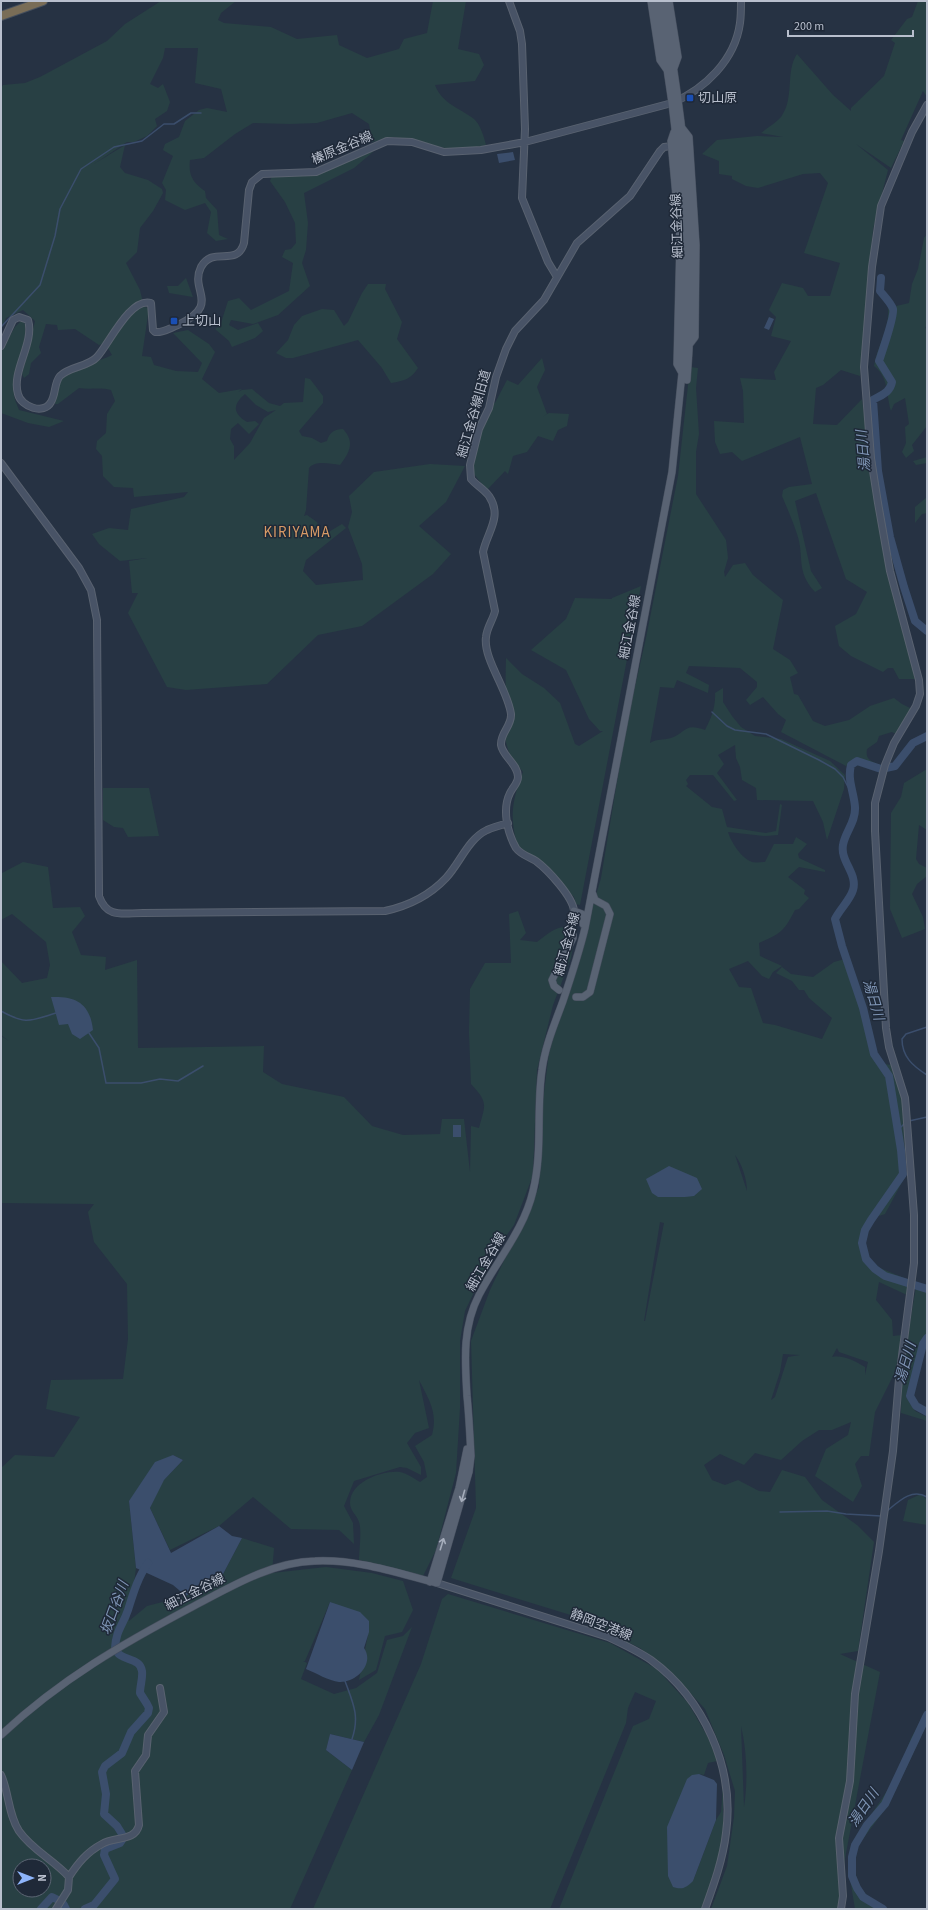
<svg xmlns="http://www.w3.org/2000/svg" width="928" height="1910" font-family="'Source Sans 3','Noto Sans JP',sans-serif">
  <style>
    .green { fill: #284044; fill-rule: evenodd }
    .water { fill: #3b4e6c }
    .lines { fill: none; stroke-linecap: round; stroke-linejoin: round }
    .stream { stroke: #3b4e6c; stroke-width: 1.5 }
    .river { stroke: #3b4e6c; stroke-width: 8 }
    .secondary-casing { stroke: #596270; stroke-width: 8 }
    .primary-casing { stroke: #444d5c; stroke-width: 8 }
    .highway-casing { stroke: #454f5d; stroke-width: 10 }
    .secondary { stroke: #485366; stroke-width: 6 }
    .primary { stroke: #596373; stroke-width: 7 }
    .highway { stroke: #796d57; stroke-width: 8 }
    .oneway { stroke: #a5adbb }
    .transit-dot { fill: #1a4fb4; stroke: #1f2938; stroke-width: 1.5 }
    .labels { text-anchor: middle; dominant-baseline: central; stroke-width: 3; stroke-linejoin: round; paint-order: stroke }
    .poi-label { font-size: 13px; fill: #b8bfcd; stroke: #1f2938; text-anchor: start }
    .street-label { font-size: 13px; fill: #b8bfcd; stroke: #1f2938 }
    .water-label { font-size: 14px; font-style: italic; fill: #7e94b4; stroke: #1f2938 }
    .quarter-label { font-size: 15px; letter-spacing: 1px; fill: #d99b66; stroke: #1f2938 }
  </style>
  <rect width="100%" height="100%" fill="#263243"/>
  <path class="green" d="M 161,1 L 236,1 L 221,13 L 218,20 L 224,23 L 271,27 L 297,39 L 337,35 L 339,45 L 367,58 L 399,49 L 404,39 L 427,33 L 433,1 L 466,1 L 458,49 L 479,54 L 484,65 L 475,81 L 435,85 C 442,104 460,108 474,119 C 480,124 484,137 486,145 L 465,150 L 445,148 L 394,137 L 372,142 L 369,124 L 352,113 L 317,123 L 290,124 L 253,123 L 235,134 L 204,158 L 190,160 C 188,175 193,183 205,191 L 206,198 L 217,210 L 219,235 L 228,239 L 216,241 L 207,233 L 211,212 L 205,203 L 185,210 L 165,200 L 166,190 L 162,183 L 173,156 L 163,150 L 165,144 L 179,137 L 185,121 L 199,110 L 207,108 L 227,112 L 221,89 L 195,83 L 198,48 L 165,48 L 163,58 L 150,84 L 158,88 L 163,84 L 170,102 L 167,111 L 155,119 L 157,126 L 147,136 L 134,142 L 127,142 L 94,164 L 125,145 L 120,167 L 125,173 L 148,180 L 162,189 L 163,193 L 153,211 L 140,228 L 137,252 L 126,263 L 140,290 L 144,307 L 149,308 L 142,356 L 151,357 L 154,365 L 176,371 L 198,372 L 202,363 L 173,333 L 188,330 L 209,344 L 215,352 L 202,379 L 219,393 L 242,389 L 238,392 L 242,390 L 252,389 L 269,403 L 280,406 L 284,403 L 303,402 L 305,378 L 310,379 L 323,396 L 323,403 L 299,431 L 302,436 L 312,438 L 321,443 L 327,441 C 329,433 334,429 343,429 C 355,442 350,452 340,465 C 330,464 316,460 309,468 L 306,510 L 304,516 L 307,515 L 317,522 L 322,536 L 342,524 L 346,528 L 306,560 L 303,571 L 316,585 L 363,580 L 362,564 L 348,527 L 352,512 L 349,496 L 374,472 L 430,464 L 465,466 L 446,502 L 419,526 L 451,554 L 433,574 L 362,626 L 318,635 L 267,684 L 186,690 L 167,687 L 128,613 L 138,593 L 132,593 L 129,561 L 147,558 L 120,561 L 99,544 L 92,534 L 109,528 L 128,530 L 131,509 L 184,497 L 188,492 L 134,497 L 133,488 L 114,487 L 103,476 L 102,456 L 96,449 L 97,441 L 106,433 L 107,414 L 115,401 L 111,390 C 100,387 90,390 79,388 L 58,404 L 55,404 C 56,396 56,387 61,380 C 69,370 100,361 112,355 L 105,343 L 99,345 L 75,329 L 58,330 L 57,325 L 46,324 L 39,347 L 41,353 L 31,363 L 29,374 L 24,378 L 22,374 L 35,321 L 23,310 L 6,318 L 1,330 L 1,88 L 3,85 L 25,83 L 40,77 L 107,41 L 125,24 ZM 245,394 L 256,405 L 268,412 L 276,410 L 264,418 L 250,443 L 234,460 L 234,446 L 230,439 L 231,429 L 238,423 L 249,434 L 259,424 L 255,421 L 247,422 C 233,414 232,405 245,394 Z
    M 918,1 L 927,1 L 927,97 L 923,91 L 901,140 L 904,141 L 891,168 L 856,144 L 888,170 L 873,229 L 860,376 L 841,370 L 823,385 L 816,388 L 813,424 L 837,425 L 862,399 L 880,529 L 898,614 L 906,637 L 915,679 L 899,679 L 893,668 L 888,668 L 883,672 L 851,656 L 839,646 L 835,626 L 856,614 L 867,592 L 846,579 L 816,493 L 795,501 L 811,571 L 822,588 L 815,592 C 795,570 805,557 797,534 C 793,521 787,508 782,496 L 783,490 L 789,487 L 812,484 L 800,437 L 742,461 L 732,452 L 720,454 L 715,442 L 714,421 L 744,423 L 743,391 L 740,378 L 776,380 L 774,372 L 791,341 L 771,336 L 776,317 L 769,310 L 782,283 L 803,288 L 808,296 L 830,296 L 840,263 L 804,253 L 828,183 L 820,173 L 803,174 L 758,188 L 746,186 L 732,179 L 732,176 L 719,174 L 719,161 L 702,154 L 717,140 L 757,136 L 783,137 L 761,133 C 767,128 776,123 781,117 C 795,98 785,72 797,54 L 833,95 L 851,111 L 851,108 L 884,76 L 895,43 L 891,40 L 907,19 L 912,17 Z
    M 368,150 L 373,152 L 354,168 L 304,193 L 308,223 L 306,250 L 302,263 L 310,286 L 278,315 L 253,324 L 231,320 L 229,325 L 238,330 L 258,323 L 263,331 L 255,338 L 232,347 L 229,341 L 215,329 L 220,326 L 228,301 L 239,298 L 251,310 L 289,291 L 293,263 L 282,257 L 285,250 L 291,249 L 296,243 L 295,223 L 285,202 L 270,181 L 272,176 L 314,175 L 327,171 Z
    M 927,234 L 927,325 L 925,328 L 927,329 L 927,426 L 912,445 L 914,451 L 906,458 L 902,452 L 906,443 L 905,427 L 909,424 L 905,398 L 894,404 L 891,411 C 886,395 889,377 874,366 C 877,347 890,328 888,308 L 909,303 L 912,284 L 918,269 L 924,238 Z
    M 186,278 L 193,297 L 169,293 L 167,286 L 178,286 Z
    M 368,284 L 386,284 L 385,289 L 402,322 L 397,339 L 418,368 C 411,379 404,381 391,383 L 382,368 L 358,340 L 293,358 L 286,358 L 276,353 L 288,340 L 294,325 L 302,316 L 322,309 L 334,310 L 344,326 L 348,322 L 362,293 Z
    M 21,321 L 24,322 C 30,333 14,376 14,392 C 13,397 17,404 19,410 L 64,421 L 49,427 L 28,423 L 1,413 L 1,352 L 15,327 Z
    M 542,358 L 545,370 L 537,387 L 547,414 L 542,417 L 549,413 L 569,414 L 567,426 L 558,430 L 553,441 L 538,436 L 527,452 L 513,456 L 508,474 L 505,471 L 487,490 L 473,473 C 473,448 483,425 493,402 L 495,403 L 507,380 L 518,385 Z
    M 690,367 L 698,368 L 696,388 L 699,434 L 696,452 L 696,494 L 726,540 L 728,558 L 724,572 L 725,577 L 733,565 L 745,563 L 753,575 L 783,600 L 773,649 L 790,660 L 798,673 L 790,677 L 794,694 L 798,695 L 813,721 L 825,726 L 849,720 L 870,706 L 894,698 L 902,704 L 912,709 L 896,734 L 892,732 L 879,736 L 877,742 L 867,749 C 865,760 871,761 880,765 L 876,766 L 856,760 L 846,766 L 781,732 L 786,720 L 778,714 L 763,697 L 750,705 L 746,700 L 757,687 L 757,682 L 740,668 L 689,666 L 686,673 L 709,685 L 708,693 L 677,680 L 674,688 L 660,687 L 650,743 C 658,738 662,741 671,738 C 686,733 684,722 705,730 C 711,719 716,706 715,693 L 723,688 L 723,702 L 732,716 L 741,727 L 755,736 L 781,739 L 830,761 L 845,775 L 844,789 L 827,840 L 823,822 L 813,801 L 757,800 L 756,788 L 742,780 L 740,767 L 736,758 L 735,745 L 718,755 L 724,764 L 717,773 L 737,800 L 734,801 L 713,775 L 690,775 L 686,780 L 688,784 L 686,786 L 712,807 L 722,809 L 727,827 L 766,833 L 776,831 L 780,804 L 782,805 L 778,835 L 765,836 L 728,832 C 731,842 741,858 752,862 C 756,863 761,862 765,862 L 774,844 L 793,844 L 796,837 L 807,844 L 798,854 L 799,858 L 825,870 L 825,872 L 799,867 L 788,877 L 805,890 L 804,894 L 809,898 L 799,909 L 795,910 C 784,931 782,933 759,943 L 760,956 L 782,966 L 773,972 L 769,979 L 762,976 L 748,961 L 729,969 L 739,987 L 751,988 L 763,1023 L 775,1025 L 822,1039 L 832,1018 L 809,998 L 804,990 L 799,990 L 792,981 L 776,973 L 782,967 L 791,974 L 813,977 L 834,962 L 845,959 L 877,1058 L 885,1064 L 891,1065 L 902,1094 L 906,1175 L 885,1214 L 876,1217 L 862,1243 L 866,1256 L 880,1268 L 909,1280 L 907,1295 L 879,1282 L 876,1300 L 892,1320 L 893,1336 L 902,1335 L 895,1372 L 875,1412 L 869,1456 L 861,1456 L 855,1464 L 862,1486 L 853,1502 L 815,1476 L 826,1449 L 848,1435 L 851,1422 L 832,1430 L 819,1430 L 802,1441 L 781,1460 L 755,1453 L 744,1465 L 720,1454 L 704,1465 L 712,1480 L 725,1485 L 738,1480 L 759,1491 L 770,1492 L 782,1470 L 805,1477 L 822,1500 L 857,1525 L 874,1542 L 858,1651 L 840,1654 L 880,1672 L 844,1864 L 840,1909 L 711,1909 L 727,1866 L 734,1817 L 735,1791 L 724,1755 L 705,1709 L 671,1672 L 640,1648 L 577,1617 L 451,1578 L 476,1508 L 471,1341 L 490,1290 L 539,1187 L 541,1117 L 549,1053 L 601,878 L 627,722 L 646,638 L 678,476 ZM 735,1155 C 742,1164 747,1179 747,1191 ZM 660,1222 L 664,1223 L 645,1321 L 644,1321 ZM 837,1348 L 839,1352 L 868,1362 L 865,1375 L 865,1367 C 854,1361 845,1355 832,1357 ZM 783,1354 L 800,1355 L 788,1357 L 775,1397 L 771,1400 L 780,1372 ZM 741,1726 C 747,1751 748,1781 744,1807 Z
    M 927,457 L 927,463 L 916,465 L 913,461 Z
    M 927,497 L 927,513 L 922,514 L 915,523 L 915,507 Z
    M 641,586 L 580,905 L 576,904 L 574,897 L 534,857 L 518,847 C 509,817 512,801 523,772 L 510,756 L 505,739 C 520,708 509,717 506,689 C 505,679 506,668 506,658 L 522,674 L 544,688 L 560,703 L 575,744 L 579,746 L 603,731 L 600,731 L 589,719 L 566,670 L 531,650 L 566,619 L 575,598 L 612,599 L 612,598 Z
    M 927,769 L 927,830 L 919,825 L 916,859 L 919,864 L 927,868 L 927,876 L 917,884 L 912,894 L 923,917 L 925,929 L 902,938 L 890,909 L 891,813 L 901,797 L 904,783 Z
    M 103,788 L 149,788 L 159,836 L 128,837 L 123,828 L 114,827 L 103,820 Z
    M 23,862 L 48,867 L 53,908 L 80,907 L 85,916 L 72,932 L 81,955 L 106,957 L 105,970 L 137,960 L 138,1048 L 264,1046 L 263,1072 L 282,1084 L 344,1097 L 372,1126 L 403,1135 L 440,1134 L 442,1119 L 464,1119 L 470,1172 L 471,1126 L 479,1128 C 485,1105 489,1103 471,1084 L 469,1033 L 470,989 L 485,963 L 511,963 L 509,914 L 518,911 L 526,933 L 520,940 L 537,942 C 551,932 558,923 576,929 L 571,958 L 553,1005 L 537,1070 L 533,1175 L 514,1225 L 491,1257 L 465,1311 L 460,1341 L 460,1408 L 456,1473 L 436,1550 L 423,1576 L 359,1560 C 359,1551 362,1530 359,1522 C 357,1515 350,1511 350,1503 C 350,1482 382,1470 400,1472 C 408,1474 413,1478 420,1482 L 427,1477 L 424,1462 L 415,1446 L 432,1435 C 438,1412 429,1400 419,1380 L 429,1428 L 415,1433 L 407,1443 L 421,1467 L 421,1475 L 407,1468 L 400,1467 L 354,1481 L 344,1506 L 353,1523 L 354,1544 L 339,1530 L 291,1529 L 253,1497 L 219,1526 L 170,1550 L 150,1508 L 161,1483 L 183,1460 L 173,1455 L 129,1501 L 136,1568 L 129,1621 L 147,1606 L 186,1596 L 222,1576 L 242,1538 L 274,1548 L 272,1573 L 326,1567 L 372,1573 L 403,1581 L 413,1610 L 402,1632 L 385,1636 L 376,1670 L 359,1680 L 368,1635 L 330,1602 L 305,1661 L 303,1661 L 307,1663 L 301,1679 L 334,1694 L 356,1688 L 377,1673 L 387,1640 L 403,1636 L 412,1627 L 379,1715 L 364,1742 L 330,1734 L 326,1750 L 352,1770 L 290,1909 L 1,1909 L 1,1468 L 15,1455 L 54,1457 L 80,1417 L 46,1409 L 51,1380 L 123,1379 L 128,1339 L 127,1284 L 94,1242 L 88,1212 L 94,1204 L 1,1203 L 1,1036 L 9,1041 L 1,1035 L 1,961 L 22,983 L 47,978 L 50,965 L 46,942 L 12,914 L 1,920 L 2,873 ZM 20,1866 L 44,1866 L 44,1890 L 20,1890 Z
    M 916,1287 L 927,1292 L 927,1334 L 921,1345 L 906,1397 L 915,1411 L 927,1417 L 927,1421 L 901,1413 L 902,1370 Z
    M 921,1494 L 927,1500 L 927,1525 L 903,1521 L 908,1500 Z
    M 448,1594 L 610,1643 L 657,1669 L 688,1703 L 710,1741 L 717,1761 L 708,1763 L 704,1775 L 699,1774 L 693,1881 L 716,1820 L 721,1812 L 723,1786 L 723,1834 L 718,1859 L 702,1909 L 559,1909 L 633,1726 L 649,1719 L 656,1701 L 635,1692 L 628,1708 L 626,1723 L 550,1909 L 313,1909 L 421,1664 L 442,1599 Z
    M 927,1710 L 927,1724 L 889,1804 L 857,1847 L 854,1865 L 858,1884 L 868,1897 L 886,1909 L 855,1909 L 848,1867 L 854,1840 L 897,1776 L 911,1738 Z"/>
  <path class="water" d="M 513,152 L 515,160 L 499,163 L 497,154 Z
    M 769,317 L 774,319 L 769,330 L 764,328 Z
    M 51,997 C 77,996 90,1004 93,1030 L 80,1039 L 72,1034 L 68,1024 L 59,1025 Z
    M 453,1125 L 461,1125 L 461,1137 L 453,1137 Z
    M 669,1166 L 697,1178 L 702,1189 L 694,1196 L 685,1197 L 658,1197 L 652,1193 L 646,1179 Z
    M 173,1455 L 183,1460 L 164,1480 L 150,1508 L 171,1553 L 219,1526 L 232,1536 L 242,1538 L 222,1576 L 215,1575 L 186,1596 L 173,1585 L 136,1568 L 129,1501 L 155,1462 Z
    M 330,1602 L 360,1612 L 369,1621 L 369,1632 L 364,1648 C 375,1664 356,1683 339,1682 C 329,1681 316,1673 306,1669 Z
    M 330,1734 L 364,1742 L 352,1770 L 326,1750 Z
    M 699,1774 L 714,1780 L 717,1784 L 716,1820 L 693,1881 C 686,1888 682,1890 673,1887 L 668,1876 L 667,1827 L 687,1779 L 692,1775 Z"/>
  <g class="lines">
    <path class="stream" d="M 1,327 L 40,285 L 55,236 L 60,209 L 81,169 L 114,147 L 142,141 L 164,124 L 174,124 L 191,113 L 201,113
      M 712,712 L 727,726 L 735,730 L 766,734 L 819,760 L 835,769 L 843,777 L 848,787 L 852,786
      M 1,1011 C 26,1025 30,1021 56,1013
      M 927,1027 L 906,1034 L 902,1039 C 902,1057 913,1066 927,1075
      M 89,1033 L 99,1048 L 106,1083 L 141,1083 L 160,1079 L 178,1081 L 203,1066
      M 909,1121 L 927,1117
      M 901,1150 L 900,1128 L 906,1122
      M 887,1511 C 899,1501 912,1488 927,1497
      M 780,1512 L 827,1511 L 846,1514 L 881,1516
      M 345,1681 C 353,1703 360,1716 352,1739"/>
    <path class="river" d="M 881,278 L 880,291 C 885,297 891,303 893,309 C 895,315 882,352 879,361 L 892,382 C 890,393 881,395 873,400 L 878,471 L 890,537 L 904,587 L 915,621 L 927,631
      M 927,736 L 913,743 L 895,766 L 881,769 L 857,761 L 851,765 C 847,780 854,792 855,807 C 856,822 845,832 843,845 C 840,861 858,874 853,890 C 850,900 840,909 835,919 L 842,946 L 863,1008 L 874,1054 L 889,1076 L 901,1150 L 903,1174 L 871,1220 L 865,1230 L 862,1243 L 866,1259 L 875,1269 L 885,1276 L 927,1289
      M 927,1338 L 923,1344 L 910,1396 L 916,1406 L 927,1412
      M 122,1834 L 117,1826 L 104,1814 L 106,1794 L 102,1772 L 105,1766 L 122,1753 L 131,1732 L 148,1713 L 149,1708 L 147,1704 L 140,1693 C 140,1686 143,1678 142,1671 C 140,1656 119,1662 115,1648 C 116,1630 123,1625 128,1610 C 133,1594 138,1577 148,1563
      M 64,1905 L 66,1909
      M 41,1909 L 52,1897 L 58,1900
      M 85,1909 L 94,1905 L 115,1879 L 104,1855 L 105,1849 L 120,1843 L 122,1840
      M 883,1909 L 863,1897 L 857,1888 L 852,1876 L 852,1857 L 855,1845 L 867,1825 L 885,1804 L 927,1715"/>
    <defs>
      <path id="secondary" d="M 509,1 L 520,31 L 522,44 L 525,129 L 522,198 L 548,262 L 557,277
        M 1,346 L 13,320 L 19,317 L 28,320 C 35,343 11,371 18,394 C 21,407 44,415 51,402 C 56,394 54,383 60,376 C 70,366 88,367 97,357 C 109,344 130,297 151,303 L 153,330 L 155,332 C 163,333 170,328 178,325 C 222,304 189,291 201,267 C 213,245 237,268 244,243 L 249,190 L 252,182 L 262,174 L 316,172 L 387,141 L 412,142 L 444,152 L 481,150 L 525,142 L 672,103 C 705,89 735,60 740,23 C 741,16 741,8 741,1
        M 1,463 L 79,568 L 91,590 L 97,620 L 99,896 C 107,919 123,913 143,913 L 385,911 C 408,906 429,896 446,878 C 460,863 468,839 487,830 C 494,827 501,825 508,823
        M 574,911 C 573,897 548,870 536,861 C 530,857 521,855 516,848 C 507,832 502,809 510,793 C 513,787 518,783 518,777 C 518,764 503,757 501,745 C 500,733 512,726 511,714 C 508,690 483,659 486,637 C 487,627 493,620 495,611 L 483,552 C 487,532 503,517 489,496 C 484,489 476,485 471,479 L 470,465 L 479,429 L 489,408 L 496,377 L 506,349 L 515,331 L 544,300 L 577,243 L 630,196 L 660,151 L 664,147 L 672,146
        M 437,1583 L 608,1637 C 623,1644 638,1651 651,1660 C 704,1699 735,1768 726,1833 C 723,1859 714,1884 705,1909
        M 1,1775 C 9,1792 8,1814 19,1831 C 32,1850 54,1860 69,1877 L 68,1890 L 56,1909
        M 69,1877 C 78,1863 87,1852 102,1844 C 114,1836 135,1842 139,1825 L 135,1771 L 146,1755 L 148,1735 L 164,1712 L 160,1688
        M 841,1909 L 843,1896 L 839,1838 L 850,1781 L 855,1694 L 879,1551 L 893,1451 L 899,1379 L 914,1263 L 914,1215 L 906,1109 L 905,1098 L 889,1047 L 886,1028 L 875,831 L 875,803 L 885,765 L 894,743 L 916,706 L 920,694 L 919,680 L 890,571 L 878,503 L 871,458 L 864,367 L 872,267 L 881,206 L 912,132 L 927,105"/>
      <path id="primary" d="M 651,1 L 660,60 L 667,70
        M 663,1 C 671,50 679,99 684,149 C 692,225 693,303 687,380
        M 669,1 L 678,57 L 674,68
        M 682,128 L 689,137 L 696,245 L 695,337 L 689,345
        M 674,132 L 671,141 L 680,240 L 677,364 L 682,373
        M 574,911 L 582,914 L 583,924
        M 559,990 L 554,986 L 552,980 L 573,938 L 573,935 L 568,928
        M 576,997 L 583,997 L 590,992 L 610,914 L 606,906 L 595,900 L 592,892
        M 430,1582 L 459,1488 L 467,1449
        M 1,1735 C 61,1679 122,1644 194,1606 C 232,1586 272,1562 315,1561 C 357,1559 397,1573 437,1583 L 469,1472 L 471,1456 C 470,1436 469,1416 467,1396 C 465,1361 462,1328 479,1295 C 497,1260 524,1230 533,1191 C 543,1151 536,1110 542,1070 C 545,1046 555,1023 563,1001 C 571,977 579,953 585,928 L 672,472 L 682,373 L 685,285 L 682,189 L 672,103 L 657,1"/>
      <path id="highway" d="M 1,16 L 43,1"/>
    </defs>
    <use href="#secondary" class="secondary-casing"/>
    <use href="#primary" class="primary-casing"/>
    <use href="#highway" class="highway-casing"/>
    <use href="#secondary" class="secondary"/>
    <use href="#primary" class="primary"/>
    <use href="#highway" class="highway"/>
  </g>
  <defs><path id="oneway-shaft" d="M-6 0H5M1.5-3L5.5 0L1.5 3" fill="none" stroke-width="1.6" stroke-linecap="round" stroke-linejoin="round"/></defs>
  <g class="oneway">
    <use href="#oneway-shaft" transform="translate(463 1496) rotate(106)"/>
    <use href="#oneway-shaft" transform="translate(442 1544) rotate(-73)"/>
  </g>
  <g class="transit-dot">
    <rect x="686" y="94" width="8" height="8" rx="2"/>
    <rect x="170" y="317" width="8" height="8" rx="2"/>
  </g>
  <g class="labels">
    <g class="poi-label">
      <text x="698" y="98">切山原</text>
      <text x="182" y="321">上切山</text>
    </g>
    <g class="street-label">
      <text transform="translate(342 148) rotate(-23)">榛原金谷線</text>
      <text transform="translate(677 226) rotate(-92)">細江金谷線</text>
      <text transform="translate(474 414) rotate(-74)">細江金谷線旧道</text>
      <text transform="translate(630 627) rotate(-79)">細江金谷線</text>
      <text transform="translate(567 944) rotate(-75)">細江金谷線</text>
      <text transform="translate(486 1262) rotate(-60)">細江金谷線</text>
      <text transform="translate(195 1592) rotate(-27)">細江金谷線</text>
      <text transform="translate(601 1625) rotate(21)">静岡空港線</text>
    </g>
    <g class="water-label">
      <text transform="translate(864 451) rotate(-95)">湯日川</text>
      <text transform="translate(873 1000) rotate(74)">湯日川</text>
      <text transform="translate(906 1363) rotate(-74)">湯日川</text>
      <text transform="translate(115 1608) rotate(-70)">坂口谷川</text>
      <text transform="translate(864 1808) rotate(-56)">湯日川</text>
    </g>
    <g class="quarter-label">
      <text x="297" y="532">KIRIYAMA</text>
    </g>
  </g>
  <rect width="928" height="1910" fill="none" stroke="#b8bfcd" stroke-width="4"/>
  <g transform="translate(32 1878) rotate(90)"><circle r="19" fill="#1f2938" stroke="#5c6574"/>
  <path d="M0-3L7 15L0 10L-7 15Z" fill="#8eb5fb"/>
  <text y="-6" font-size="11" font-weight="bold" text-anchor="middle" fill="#b8bfcd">N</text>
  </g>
  <path d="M788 30v6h125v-6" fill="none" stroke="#b8bfcd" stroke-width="2"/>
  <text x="794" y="30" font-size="12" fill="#b8bfcd" stroke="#1f2938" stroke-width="3" paint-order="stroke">200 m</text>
</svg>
